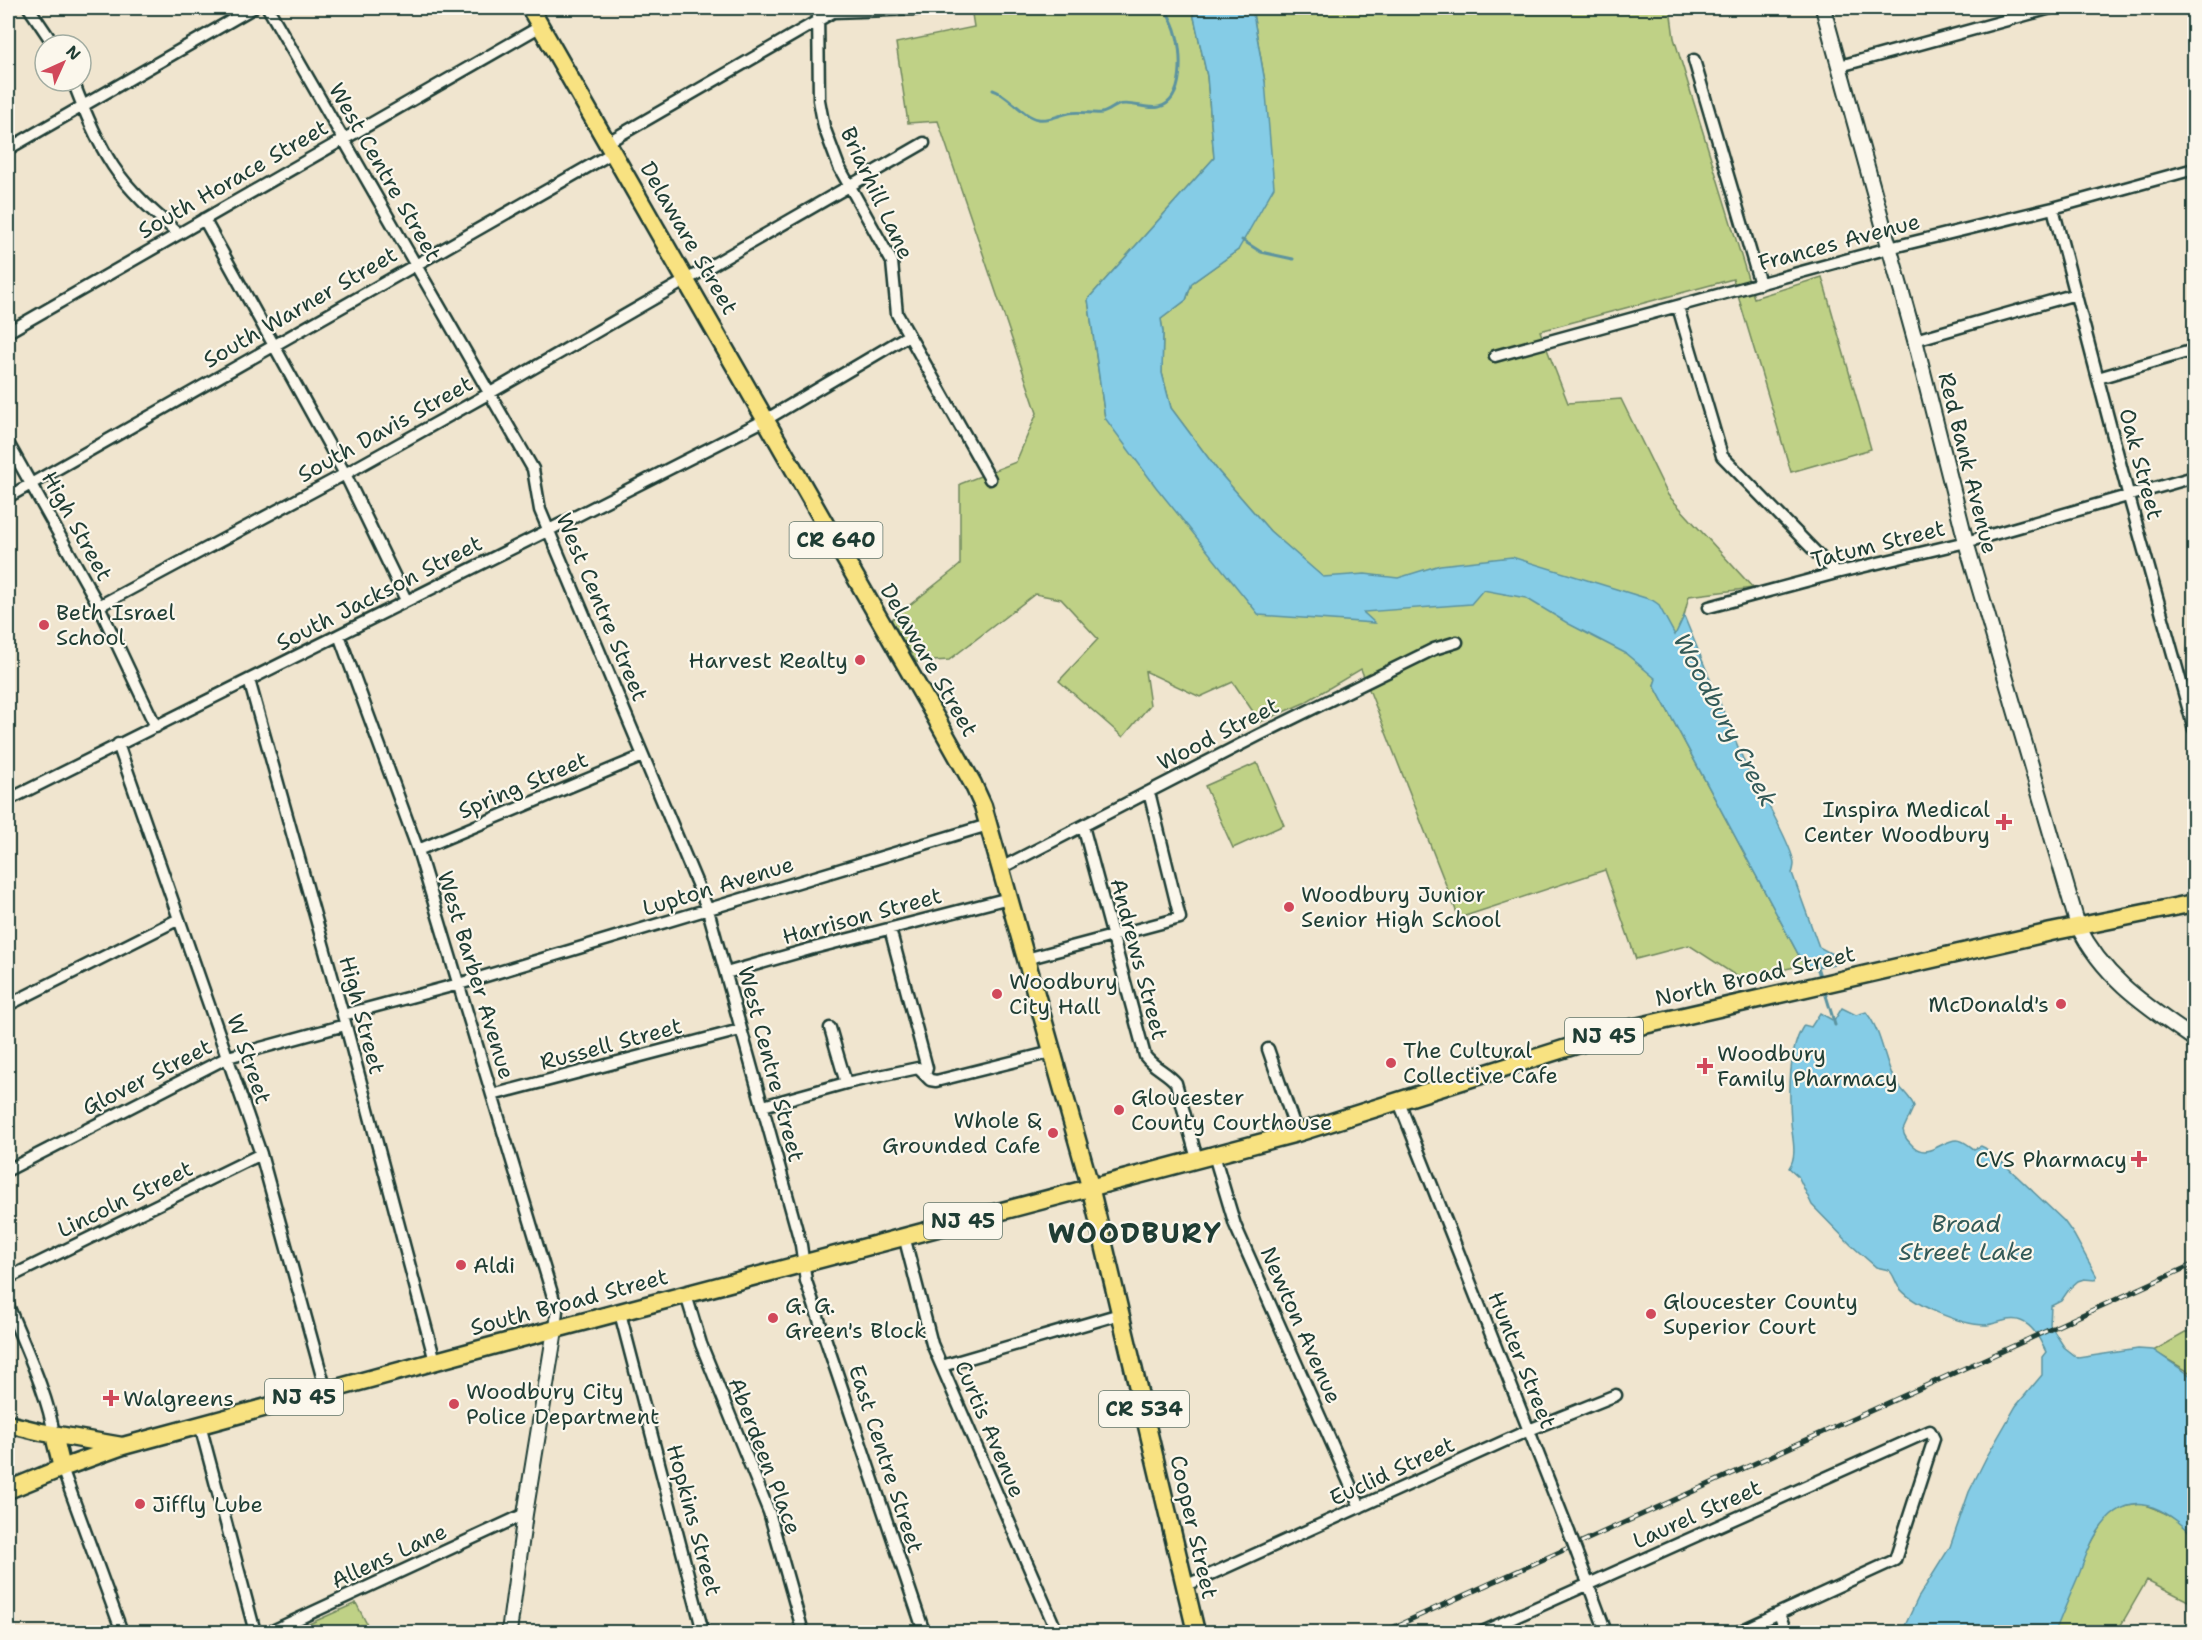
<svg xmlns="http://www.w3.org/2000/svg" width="2202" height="1640" font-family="'Shantell Sans',sans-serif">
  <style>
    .green { fill: #bfd186; stroke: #6f875d; stroke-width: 1.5 }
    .water { fill: #85cce6; stroke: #5c939f; stroke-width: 1.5 }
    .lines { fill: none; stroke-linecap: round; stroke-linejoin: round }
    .stream { stroke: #5c939f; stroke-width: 3 }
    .minor-casing { stroke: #1f3d34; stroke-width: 15 }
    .tertiary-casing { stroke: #1f3d34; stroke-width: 18 }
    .primary-casing { stroke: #1f3d34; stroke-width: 21 }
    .minor { stroke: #fbf7ec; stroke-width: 10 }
    .tertiary { stroke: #fbf7ec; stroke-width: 14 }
    .primary { stroke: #f8e281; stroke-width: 16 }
    .rail-casing { stroke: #1f3d34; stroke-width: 5 }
    .rail { stroke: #fbf7ec; stroke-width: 3; stroke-dasharray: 9; stroke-linecap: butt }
    .minor-bridge-casing { stroke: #1f3d34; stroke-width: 15; stroke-linecap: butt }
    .minor-bridge { stroke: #fbf7ec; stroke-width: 10 }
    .poi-dot { fill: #d1495b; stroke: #fbf7ec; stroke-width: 2 }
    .labels { text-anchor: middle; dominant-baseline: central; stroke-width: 4.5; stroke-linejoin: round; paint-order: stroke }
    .shield { fill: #fbf7ec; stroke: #61756b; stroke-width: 1.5 }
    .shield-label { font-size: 21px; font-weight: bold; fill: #1f3d34 }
    .street-label { font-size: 22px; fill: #1f3d34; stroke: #fbf7ec }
    .poi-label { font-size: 22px; fill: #1f3d34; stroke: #fbf7ec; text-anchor: start }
    .water-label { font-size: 24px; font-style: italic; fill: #335a58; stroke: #fbf7ec }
    .district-label { font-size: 28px; font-weight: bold; letter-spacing: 1.5px; fill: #1f3d34; stroke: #fbf7ec }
  </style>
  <rect width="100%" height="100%" fill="#f0e5cf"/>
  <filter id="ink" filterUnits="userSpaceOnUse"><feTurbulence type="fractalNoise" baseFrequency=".0167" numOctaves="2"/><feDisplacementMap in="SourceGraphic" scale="12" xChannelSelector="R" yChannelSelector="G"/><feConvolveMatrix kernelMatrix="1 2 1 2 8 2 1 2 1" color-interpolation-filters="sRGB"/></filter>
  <g filter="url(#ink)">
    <path class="green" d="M 971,8 L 1192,8 L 1207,76 L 1214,158 L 1088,299 L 1105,418 L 1374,623 L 1270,531 L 1218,471 L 1171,408 L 1162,373 L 1163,332 L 1161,319 L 1186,300 L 1192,283 L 1238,250 L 1265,82 L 1252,8 L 1670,8 L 1674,38 L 1754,298 L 1822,277 L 1871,449 L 1791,472 L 1733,279 L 1540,331 L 1568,403 L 1621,399 L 1668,495 L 1753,588 L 1689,596 L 1684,616 L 1654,685 L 1804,965 L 1741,979 L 1689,945 L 1636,959 L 1605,870 L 1459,918 L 1361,669 L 1304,703 L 1260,722 L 1233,682 L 1200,697 L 1145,671 L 1150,705 L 1123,737 L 1059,681 L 1098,639 L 1061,599 L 1035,594 L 949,660 L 916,662 L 891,620 L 960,565 L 960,484 L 1016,462 L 1037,413 L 938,121 L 908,123 L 896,43 L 974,27 Z
      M 1257,763 L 1284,825 L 1233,848 L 1205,786 Z
      M 2194,1328 L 2194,1375 L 2153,1351 Z
      M 2141,1504 C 2159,1509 2189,1522 2194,1541 C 2198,1552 2194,1590 2194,1604 L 2147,1580 L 2117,1632 L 2054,1632 C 2066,1605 2093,1521 2118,1509 C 2125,1506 2134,1505 2141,1504 Z
      M 356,1603 L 371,1632 L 291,1632 Z"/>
    <path class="water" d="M 1192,8 L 1252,8 L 1265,82 L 1274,187 L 1238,250 L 1192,283 L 1186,300 L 1161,319 L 1163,332 L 1162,373 L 1171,408 L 1218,471 L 1270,531 L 1323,577 L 1365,574 L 1398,578 L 1440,565 L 1512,557 L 1652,600 L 1658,604 L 1675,635 L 1684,616 L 1748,771 C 1758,785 1793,848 1794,864 C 1794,865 1793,872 1792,873 L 1819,947 L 1834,955 L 1836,964 L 1817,967 L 1804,965 L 1654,685 L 1656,679 L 1625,653 L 1569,624 L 1526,598 L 1483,590 L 1471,604 L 1363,612 L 1375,623 L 1259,615 L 1156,487 L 1105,418 L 1088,299 L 1214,158 L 1207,76 Z
      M 1842,1008 L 1856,1015 L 1866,1012 C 1882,1032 1883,1057 1894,1079 C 1899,1089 1909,1094 1914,1106 L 1903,1130 C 1904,1137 1908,1141 1913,1146 C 1928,1160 1941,1140 1957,1140 C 1964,1140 1969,1146 1974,1149 L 1981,1146 L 1985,1148 L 2003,1163 L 2064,1221 L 2074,1235 L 2097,1277 L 2095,1280 L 2084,1279 L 2078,1281 L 2070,1288 L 2061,1301 L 2051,1306 L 2050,1325 L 2064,1347 L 2078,1358 L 2138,1349 L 2153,1350 L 2194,1378 L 2194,1536 C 2159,1501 2123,1487 2094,1538 C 2088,1549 2084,1561 2080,1572 C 2071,1593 2063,1612 2055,1632 L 1902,1632 L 1918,1598 L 1950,1547 L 1969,1492 L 1986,1458 L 2016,1406 L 2042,1375 L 2042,1357 L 2046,1352 C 2040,1340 2034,1326 2021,1321 C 2009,1316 1995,1325 1985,1325 C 1962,1325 1911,1305 1898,1286 C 1895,1281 1894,1275 1889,1270 L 1876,1267 L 1851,1245 L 1812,1205 L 1798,1176 L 1789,1168 C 1798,1155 1792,1138 1791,1122 C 1789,1094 1788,1049 1804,1025 L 1811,1027 L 1820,1013 L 1834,1021 Z"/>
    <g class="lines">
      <path class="stream" d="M 993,90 C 1008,94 1022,116 1038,119 C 1049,121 1059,115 1069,113 C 1080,111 1091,114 1102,113 C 1108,112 1113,107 1118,105 C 1131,101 1146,110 1159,107 C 1185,101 1182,52 1176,33 C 1174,24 1169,16 1165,8
        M 1242,240 L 1261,252 L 1293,259
        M 1817,967 L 1821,979
        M 1824,989 L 1835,1025"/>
      <defs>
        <path id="minor" d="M 29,8 L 54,45
          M 268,8 L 533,469 L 540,510 L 708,910 L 801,1245 L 806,1281 L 924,1632
          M 818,8 L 819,100 L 824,127 L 839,167 L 892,262 L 897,314 L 990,479
          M 1694,60 L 1760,284
          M 1840,66 L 2051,8
          M 73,81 C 84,110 96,140 113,166 C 130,192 156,214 179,234
          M 608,142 L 833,12 L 917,9
          M 8,149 L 253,8
          M 2053,208 L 2129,497 L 2194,729
          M 204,219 L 345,474 L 406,600
          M 1678,307 L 1722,456 L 1836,573
          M 8,332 L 541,26
          M 1915,340 L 2076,294
          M 1495,356 L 1889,248 L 2053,208 L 2194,169
          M 2098,378 L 2194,350
          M 8,443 L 99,606 L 156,727
          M 8,497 L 614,152
          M 99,606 L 345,474 L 490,393 L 924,143
          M 1709,607 L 1836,573 L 1966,542 L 2194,477
          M 339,635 L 418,850 L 557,1310 L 555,1330
          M 249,680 L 343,1015 L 435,1361
          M 118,744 L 261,1154 L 326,1391
          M 8,800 L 549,530 L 767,419 L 909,335
          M 1083,826 L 1145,1056 C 1154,1068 1167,1072 1176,1083 L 1197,1159
          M 418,850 L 643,756
          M 1001,868 L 1259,735 L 1434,649 L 1457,642
          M 890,929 L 927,1068 L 925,1075
          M 1026,959 L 1180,918 L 1149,792
          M 726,973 L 810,949 L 1009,898
          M 8,1005 L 179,919
          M 343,1015 L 459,984 L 988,825
          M 830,1028 L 846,1083
          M 1268,1049 L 1297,1133
          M 492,1095 L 740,1030
          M 1399,1102 L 1569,1532
          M 763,1106 L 846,1083 L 918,1068 L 930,1080 L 936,1081 L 1052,1052
          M 1214,1155 L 1235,1225 L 1360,1507
          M 8,1170 L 228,1057 L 345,1025
          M 904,1236 L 932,1344 L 1057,1632
          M 8,1278 L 261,1154
          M 686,1295 L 701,1344 L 769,1512 L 803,1632
          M 8,1305 C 23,1343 48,1394 54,1435
          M 620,1313 L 703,1632
          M 942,1366 L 1120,1314
          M 200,1425 L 255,1632
          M 62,1468 L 122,1632
          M 1586,1578 L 1606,1632
          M 1185,1586 L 1529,1430 L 1616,1395
          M 1779,1614 L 1786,1632
          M 270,1632 L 525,1514
          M 1482,1632 L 1930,1431 L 1934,1439 L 1895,1560 L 1738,1632"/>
        <path id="tertiary" d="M 1823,8 L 1915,340 L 1966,542 L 2078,926 C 2104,979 2147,1006 2194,1039
          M 509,1632 L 525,1514 L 555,1330"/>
        <path id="primary" d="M 530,8 L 932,711 L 973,784 L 983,806 L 1090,1186 L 1196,1632
          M 8,1424 L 41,1432 L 122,1446
          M 54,1435 L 62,1468
          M 8,1490 L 62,1468 L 123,1446 L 499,1344 L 1297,1133 L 1627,1029 L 2051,932 L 2194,903"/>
      </defs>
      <use href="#minor" class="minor-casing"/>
      <use href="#tertiary" class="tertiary-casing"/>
      <use href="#primary" class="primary-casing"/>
      <use href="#minor" class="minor"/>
      <use href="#tertiary" class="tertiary"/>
      <use href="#primary" class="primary"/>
      <defs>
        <path id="rail" d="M 1383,1632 L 2194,1264"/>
      </defs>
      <use href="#rail" class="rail-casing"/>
      <use href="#rail" class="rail"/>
      <defs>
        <path id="minor-bridge" d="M 1569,1532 L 1585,1575"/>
      </defs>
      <use href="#minor-bridge" class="minor-bridge-casing"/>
      <use href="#minor-bridge" class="minor-bridge"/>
    </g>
  </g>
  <g class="poi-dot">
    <circle cx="44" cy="625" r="6"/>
    <circle cx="860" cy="660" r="6"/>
    <path d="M2001 813h6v6h6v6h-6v6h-6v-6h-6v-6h6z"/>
    <circle cx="1289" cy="907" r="6"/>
    <circle cx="997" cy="994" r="6"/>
    <circle cx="2061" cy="1004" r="6"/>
    <circle cx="1391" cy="1063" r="6"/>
    <path d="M1702 1057h6v6h6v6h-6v6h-6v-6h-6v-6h6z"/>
    <circle cx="1119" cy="1110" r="6"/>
    <circle cx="1053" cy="1133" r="6"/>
    <path d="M2136 1150h6v6h6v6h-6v6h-6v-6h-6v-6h6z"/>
    <circle cx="461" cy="1265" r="6"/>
    <circle cx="1651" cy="1314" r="6"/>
    <circle cx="773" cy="1318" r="6"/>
    <path d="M108 1389h6v6h6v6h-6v6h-6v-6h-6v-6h6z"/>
    <circle cx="454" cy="1404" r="6"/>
    <circle cx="140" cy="1504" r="6"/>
  </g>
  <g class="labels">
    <g class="shield">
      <rect x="789.5" y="522" width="93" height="36" rx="4.5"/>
      <rect x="1565" y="1018" width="78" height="36" rx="4.5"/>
      <rect x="924" y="1203" width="78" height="36" rx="4.5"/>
      <rect x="265" y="1379" width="78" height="36" rx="4.5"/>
      <rect x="1099" y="1391" width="90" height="36" rx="4.5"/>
    </g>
    <g class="shield-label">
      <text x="836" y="540">CR 640</text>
      <text x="1604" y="1036">NJ 45</text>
      <text x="963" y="1221">NJ 45</text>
      <text x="304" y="1397">NJ 45</text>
      <text x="1144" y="1409">CR 534</text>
    </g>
    <g class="street-label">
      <text transform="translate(385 172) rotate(60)">West Centre Street</text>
      <text transform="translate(233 179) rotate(-30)">South Horace Street</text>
      <text transform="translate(877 193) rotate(65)">Briarhill Lane</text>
      <text transform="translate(689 238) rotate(60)">Delaware Street</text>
      <text transform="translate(1839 242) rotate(-15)">Frances Avenue</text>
      <text transform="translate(300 307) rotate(-30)">South Warner Street</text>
      <text transform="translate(385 429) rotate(-29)">South Davis Street</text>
      <text transform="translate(1968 463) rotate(76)">Red Bank Avenue</text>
      <text transform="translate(2141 464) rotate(75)">Oak Street</text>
      <text transform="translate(77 526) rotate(61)">High Street</text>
      <text transform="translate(1878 544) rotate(-14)">Tatum Street</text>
      <text transform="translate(379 593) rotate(-27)">South Jackson Street</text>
      <text transform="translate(602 607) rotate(67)">West Centre Street</text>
      <text transform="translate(929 660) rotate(60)">Delaware Street</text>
      <text transform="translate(1218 734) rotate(-27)">Wood Street</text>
      <text transform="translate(523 785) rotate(-23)">Spring Street</text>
      <text transform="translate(718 886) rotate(-17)">Lupton Avenue</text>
      <text transform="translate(862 916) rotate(-15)">Harrison Street</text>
      <text transform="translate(1139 959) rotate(75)">Andrews Street</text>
      <text transform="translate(476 975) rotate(73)">West Barber Avenue</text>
      <text transform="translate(1755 976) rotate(-13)">North Broad Street</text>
      <text transform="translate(362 1015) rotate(75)">High Street</text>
      <text transform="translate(611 1044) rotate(-15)">Russell Street</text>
      <text transform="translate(249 1059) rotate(71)">W Street</text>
      <text transform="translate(771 1064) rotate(75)">West Centre Street</text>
      <text transform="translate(147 1077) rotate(-27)">Glover Street</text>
      <text transform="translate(125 1199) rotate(-26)">Lincoln Street</text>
      <text transform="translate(569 1302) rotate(-15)">South Broad Street</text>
      <text transform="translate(1301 1325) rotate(66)">Newton Avenue</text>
      <text transform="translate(1522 1360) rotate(68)">Hunter Street</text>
      <text transform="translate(990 1429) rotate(67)">Curtis Avenue</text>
      <text transform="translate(765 1456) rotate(69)">Aberdeen Place</text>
      <text transform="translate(886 1459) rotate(72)">East Centre Street</text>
      <text transform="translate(1392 1471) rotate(-25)">Euclid Street</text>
      <text transform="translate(1697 1514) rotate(-24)">Laurel Street</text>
      <text transform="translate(694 1520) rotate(75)">Hopkins Street</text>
      <text transform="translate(1194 1527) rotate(77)">Cooper Street</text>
      <text transform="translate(389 1556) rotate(-25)">Allens Lane</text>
    </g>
    <g class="poi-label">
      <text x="56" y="612">Beth Israel<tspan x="56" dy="25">School</tspan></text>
      <text x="848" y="660" text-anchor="end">Harvest Realty</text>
      <text x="1990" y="809" text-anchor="end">Inspira Medical<tspan x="1990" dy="25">Center Woodbury</tspan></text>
      <text x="1301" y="894">Woodbury Junior<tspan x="1301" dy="25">Senior High School</tspan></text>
      <text x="1009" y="981">Woodbury<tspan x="1009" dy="25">City Hall</tspan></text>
      <text x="2049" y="1004" text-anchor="end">McDonald's</text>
      <text x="1403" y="1050">The Cultural<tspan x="1403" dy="25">Collective Cafe</tspan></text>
      <text x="1717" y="1053">Woodbury<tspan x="1717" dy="25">Family Pharmacy</tspan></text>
      <text x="1131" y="1097">Gloucester<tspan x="1131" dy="25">County Courthouse</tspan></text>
      <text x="1041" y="1120" text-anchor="end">Whole &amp;<tspan x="1041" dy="25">Grounded Cafe</tspan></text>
      <text x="2127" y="1159" text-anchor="end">CVS Pharmacy</text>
      <text x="473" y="1265">Aldi</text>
      <text x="1663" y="1301">Gloucester County<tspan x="1663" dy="25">Superior Court</tspan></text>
      <text x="785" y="1305">G. G.<tspan x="785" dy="25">Green's Block</tspan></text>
      <text x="466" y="1391">Woodbury City<tspan x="466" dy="25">Police Department</tspan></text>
      <text x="123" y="1398">Walgreens</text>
      <text x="152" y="1504">Jiffly Lube</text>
    </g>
    <g class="water-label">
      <text transform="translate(1725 720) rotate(62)">Woodbury Creek</text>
      <text x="1966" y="1224">Broad<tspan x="1966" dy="28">Street Lake</tspan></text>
    </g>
    <g class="district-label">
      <text x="1135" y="1233">WOODBURY</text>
    </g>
  </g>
  <rect width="2202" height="1640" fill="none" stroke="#fbf7ec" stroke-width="30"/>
  <rect x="15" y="15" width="2172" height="1610" fill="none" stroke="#1f3d34" stroke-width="2" filter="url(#ink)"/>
  <g transform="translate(63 63) rotate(45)"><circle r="28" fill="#fbf7ec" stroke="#a3ada2" stroke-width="1.5"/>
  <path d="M0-4.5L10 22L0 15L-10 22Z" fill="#d1495b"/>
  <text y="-9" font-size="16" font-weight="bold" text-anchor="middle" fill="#1f3d34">N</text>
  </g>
</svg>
